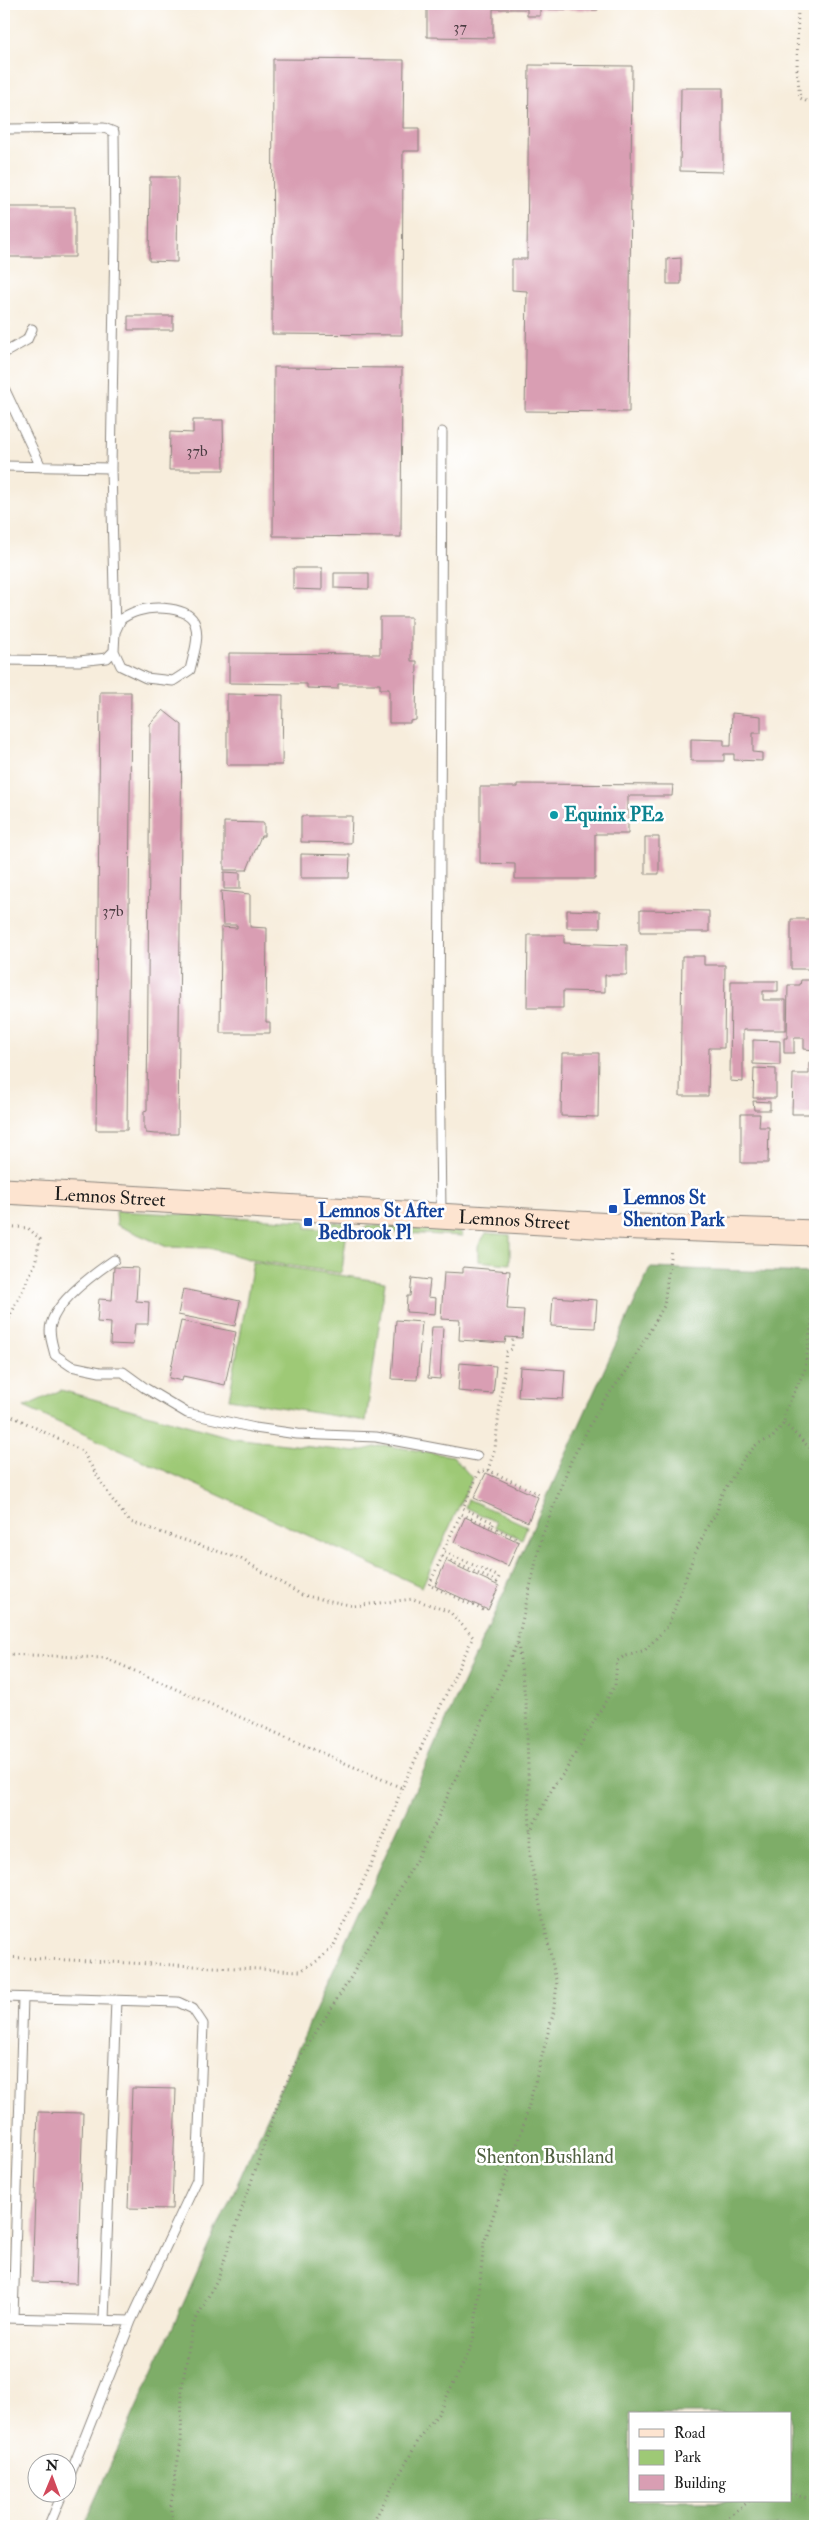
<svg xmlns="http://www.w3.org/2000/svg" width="819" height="2530" font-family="'IM FELL Double Pica',serif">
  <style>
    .green { fill: #9ec976; stroke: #5d7249 }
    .forest { fill: #7ead67; stroke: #4d6442; fill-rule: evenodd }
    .building { fill: #d99eb3 }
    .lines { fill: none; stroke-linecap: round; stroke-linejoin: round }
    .lane-casing { stroke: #8a847c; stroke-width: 11 }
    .secondary-casing { stroke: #8a847c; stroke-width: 27 }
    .path { stroke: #8a847c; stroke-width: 3; stroke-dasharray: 1 4; stroke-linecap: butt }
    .lane { stroke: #fff; stroke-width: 9 }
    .secondary { stroke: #fde4d0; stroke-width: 25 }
    .culture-dot { fill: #0f9aa8; stroke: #fff; stroke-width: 2 }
    .transit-dot { fill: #1a4fb4; stroke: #fff; stroke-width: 2 }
    .labels { text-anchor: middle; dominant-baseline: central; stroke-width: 5; stroke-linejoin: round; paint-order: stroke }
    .number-label { font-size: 16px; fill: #4b3c42 }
    .culture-label { font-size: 19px; font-weight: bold; fill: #0d838f; stroke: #fff; text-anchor: start }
    .street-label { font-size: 19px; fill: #1c1c1c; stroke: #fff }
    .transit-label { font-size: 19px; font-weight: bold; fill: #164399; stroke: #fff; text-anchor: start }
    .park-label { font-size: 19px; fill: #506140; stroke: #fff }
  </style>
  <rect width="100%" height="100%" fill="#fff"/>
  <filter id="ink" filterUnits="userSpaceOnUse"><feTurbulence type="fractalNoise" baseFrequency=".02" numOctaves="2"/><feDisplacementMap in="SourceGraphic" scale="10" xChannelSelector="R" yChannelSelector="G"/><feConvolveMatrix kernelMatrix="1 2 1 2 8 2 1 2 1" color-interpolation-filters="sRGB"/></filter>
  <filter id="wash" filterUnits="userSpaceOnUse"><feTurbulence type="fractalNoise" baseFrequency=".0096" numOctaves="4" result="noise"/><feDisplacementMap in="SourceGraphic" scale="20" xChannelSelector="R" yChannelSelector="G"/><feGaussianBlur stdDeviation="1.12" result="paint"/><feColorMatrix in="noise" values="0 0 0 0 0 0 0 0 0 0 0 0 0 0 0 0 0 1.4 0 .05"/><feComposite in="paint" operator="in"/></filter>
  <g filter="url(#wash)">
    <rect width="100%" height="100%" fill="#f7eddc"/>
    <path class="green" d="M 116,1211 L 306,1221 L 306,1228 L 324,1229 L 326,1222 L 344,1223 L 347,1230 L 342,1271 L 340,1273 L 252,1260 L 209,1248 L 167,1247 L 117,1225 Z
      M 367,1225 L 461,1232 L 463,1236 L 363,1231 Z
      M 486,1233 L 510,1235 L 510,1264 L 478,1261 L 478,1246 Z
      M 253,1262 L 385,1282 L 366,1421 L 229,1399 Z
      M 61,1390 L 233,1438 L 355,1452 L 383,1445 L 453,1456 L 472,1478 L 422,1587 L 24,1407 Z
      M 468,1499 L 527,1526 L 522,1539 L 495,1527 L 496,1522 L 465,1507 Z"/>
    <path class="forest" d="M 650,1268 L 815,1273 L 815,2526 L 83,2526 ZM 630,2414 L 790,2414 L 790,2501 L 630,2501 Z"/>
    <g id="blocks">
      <path class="building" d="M 427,4 L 598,4 L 598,10 L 540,9 L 540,16 L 527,16 L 527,9 L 493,9 L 493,38 L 427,37 Z
        M 273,59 L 404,60 L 403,128 L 419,128 L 419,151 L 403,151 L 402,335 L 272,334 Z
        M 529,65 L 632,66 L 629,412 L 525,411 L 527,291 L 512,290 L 512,259 L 527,259 Z
        M 681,88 L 723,88 L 723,172 L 680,171 Z
        M 150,177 L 178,177 L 177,262 L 149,261 Z
        M 4,207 L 75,207 L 75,257 L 4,257 Z
        M 681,258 L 681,284 L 667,284 L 667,259 Z
        M 128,316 L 173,316 L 173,330 L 128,330 Z
        M 274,367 L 402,368 L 401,537 L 273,536 Z
        M 193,420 L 223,420 L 224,470 L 169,470 L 170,432 L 193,433 Z
        M 293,568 L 322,568 L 322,590 L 293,589 Z
        M 334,573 L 369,573 L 369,589 L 334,588 Z
        M 380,617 L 411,617 L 411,661 L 417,661 L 416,720 L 410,721 L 410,723 L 389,723 L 389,689 L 380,689 L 380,684 L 338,684 L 338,689 L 307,688 L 307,684 L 229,683 L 229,653 L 380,654 Z
        M 100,692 L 131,692 L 127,1130 L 96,1130 Z
        M 227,694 L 283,695 L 282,765 L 227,765 Z
        M 163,710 L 182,725 L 178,1134 L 155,1134 L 146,1133 L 146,1130 L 144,1130 L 144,1111 L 147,1110 L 150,724 Z
        M 732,713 L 761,716 L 761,733 L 753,733 L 753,752 L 762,753 L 762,761 L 734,760 L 734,754 L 724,754 L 724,761 L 691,761 L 691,739 L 724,740 L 724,746 L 731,746 Z
        M 517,784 L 673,785 L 672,796 L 628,796 L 628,834 L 595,834 L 595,879 L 515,879 L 515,864 L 480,863 L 480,787 L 517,787 Z
        M 301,816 L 352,816 L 351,843 L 301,842 Z
        M 224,822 L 264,823 L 264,836 L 261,836 L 247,870 L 224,870 Z
        M 645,837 L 659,837 L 659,874 L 645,874 Z
        M 301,854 L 350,855 L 349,878 L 301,878 Z
        M 224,872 L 240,873 L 240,889 L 224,889 Z
        M 221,891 L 250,894 L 250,927 L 267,928 L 266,1022 L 270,1022 L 270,1033 L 220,1033 L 221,927 L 237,928 L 237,925 L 223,925 Z
        M 567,910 L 600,911 L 600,928 L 567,928 Z
        M 640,910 L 709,911 L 709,932 L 640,932 Z
        M 791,919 L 815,919 L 815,969 L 791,969 Z
        M 528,935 L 564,935 L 564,943 L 627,945 L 627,975 L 605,975 L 605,992 L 563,991 L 563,1008 L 527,1008 Z
        M 682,956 L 704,956 L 704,965 L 725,965 L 724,1048 L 709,1048 L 708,1096 L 680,1096 Z
        M 801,980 L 815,980 L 815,1050 L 804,1049 L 804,1038 L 794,1038 L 794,1053 L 784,1053 L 784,1038 L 787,1038 L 788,985 L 800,985 Z
        M 731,981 L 778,981 L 778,991 L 763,991 L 763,1000 L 786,1000 L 786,1030 L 743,1030 L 743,1082 L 730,1081 Z
        M 753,1040 L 780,1041 L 780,1065 L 753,1064 Z
        M 562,1053 L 599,1053 L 598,1117 L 561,1116 Z
        M 809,1062 L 815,1063 L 815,1114 L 792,1114 L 793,1074 L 809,1074 Z
        M 754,1068 L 776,1069 L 776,1098 L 753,1098 Z
        M 753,1101 L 770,1102 L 770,1110 L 754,1110 Z
        M 741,1114 L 760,1114 L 759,1127 L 769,1127 L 768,1163 L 741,1163 Z
        M 114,1267 L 138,1268 L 136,1301 L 149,1302 L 148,1324 L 135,1324 L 133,1345 L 110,1344 L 111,1323 L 97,1322 L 99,1299 L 112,1300 Z
        M 463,1267 L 510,1271 L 507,1309 L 524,1310 L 522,1338 L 506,1337 L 505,1343 L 459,1340 L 460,1320 L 441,1319 L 444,1272 L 463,1273 Z
        M 412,1278 L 430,1280 L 428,1297 L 436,1298 L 435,1314 L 406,1312 L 407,1296 L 410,1296 Z
        M 183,1289 L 240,1301 L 235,1326 L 178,1315 Z
        M 553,1297 L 597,1300 L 595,1328 L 551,1326 Z
        M 396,1320 L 422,1322 L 417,1380 L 392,1379 Z
        M 181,1321 L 236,1332 L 225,1385 L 183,1376 L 182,1381 L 169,1378 Z
        M 432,1327 L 443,1327 L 440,1379 L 428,1378 Z
        M 460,1363 L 496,1366 L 493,1394 L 458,1391 Z
        M 520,1367 L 565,1370 L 563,1399 L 518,1397 Z
        M 486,1473 L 538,1497 L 528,1522 L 474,1498 Z
        M 465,1517 L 519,1542 L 508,1566 L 454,1542 Z
        M 446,1561 L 499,1586 L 488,1610 L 435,1586 Z
        M 132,2088 L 176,2089 L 172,2209 L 128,2208 Z
        M 38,2112 L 83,2113 L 77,2283 L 32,2282 Z"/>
    </g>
  </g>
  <g filter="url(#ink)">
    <use href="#blocks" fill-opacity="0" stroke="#8a847c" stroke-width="1"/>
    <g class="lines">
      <defs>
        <path id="lane" d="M 8,129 L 104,128 L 114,132 L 115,236 L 111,468 L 115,632
          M 4,353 L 27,340 L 32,329
          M 4,388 L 41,467
          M 4,466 L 111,468
          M 4,660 L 79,661 L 107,658 L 114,651 L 115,632 L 121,619 C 126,616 132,612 138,611 C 153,606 189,606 195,624 C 200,638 193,656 190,670 L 173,681 L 146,678 L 121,666 L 114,651
          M 441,1214 L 439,1049 L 442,432
          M 114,1260 C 95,1273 57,1300 51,1324 C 48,1333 53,1346 55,1355 L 71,1366 L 100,1372 L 123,1372 L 145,1388 L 187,1413 L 255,1428 L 297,1434 L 376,1437 L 477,1456
          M 4,1997 L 178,2002 L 193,2009 L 203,2024 L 197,2180 L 131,2321 L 68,2480
          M 4,2318 L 131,2321
          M 13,2318 L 23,1998
          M 104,2320 L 116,2000
          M 49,2526 L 63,2492"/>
        <g id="secondary">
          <path id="s1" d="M 4,1191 L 613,1226 L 815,1233"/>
        </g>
      </defs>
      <use href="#lane" class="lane-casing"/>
      <use href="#secondary" class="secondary-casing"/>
      <path class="path" d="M 798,4 L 797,69 L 800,98 L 808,102 L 815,101
        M 4,1226 L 28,1228 L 40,1239 L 35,1264 L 4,1329
        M 814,1253 L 815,1295
        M 4,1412 L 82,1451 L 111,1498 L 130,1522 L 241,1559 L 302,1595 L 354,1606 L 413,1599 L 450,1612 L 473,1637 L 402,1788 L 105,1658 L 4,1654
        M 784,1423 L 815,1453
        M 488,1470 L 539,1494
        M 492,1527 L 519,1539
        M 483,1610 L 429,1585 L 442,1557 L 497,1582 L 499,1577 L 443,1551 L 461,1514 L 492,1527 L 494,1523 L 463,1508 L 479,1472 L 488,1470 L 495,1448 L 506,1352 L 512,1349 L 513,1337
        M 518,1644 L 526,1704 L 530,1832
        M 4,1957 L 300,1971 L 317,1961 L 333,1947 L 385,1834 L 402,1788
        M 790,2494 L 815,2500
        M 171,2526 L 171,2504 L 181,2441 L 182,2387 L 193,2325 L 218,2278 L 278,2104 L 292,2070 L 351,1977 L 430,1835 L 517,1643 L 542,1536 L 571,1461 L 602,1403 L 628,1369 L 664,1306 L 671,1249
        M 371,2526 L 422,2434 L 438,2414 L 469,2352 L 474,2336 L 484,2243 L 525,2120 L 553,2014 L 557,1985 L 530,1858 L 530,1832 L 554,1785 L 564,1773 L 615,1685 L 617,1661 L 623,1657 L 645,1650 L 668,1626 L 693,1558 L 707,1527 L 717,1512 L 720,1497 L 745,1457 L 757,1444 L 772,1438 L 784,1423 L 785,1412 L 805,1369 L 815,1300
        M 717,2526 L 749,2501"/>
      <use href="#lane" class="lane"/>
      <use href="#secondary" class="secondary"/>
    </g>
  </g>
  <circle class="culture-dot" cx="554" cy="815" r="5"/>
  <g class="transit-dot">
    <rect x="608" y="1204" width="10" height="10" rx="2.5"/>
    <rect x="303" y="1217" width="10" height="10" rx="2.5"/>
  </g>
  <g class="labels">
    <g class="number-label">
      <text x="460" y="27">37</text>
      <text x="197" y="451">37b</text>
      <text x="113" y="911">37b</text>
    </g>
    <g class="culture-label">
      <text x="564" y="815">Equinix PE2</text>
    </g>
    <g class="street-label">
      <text stroke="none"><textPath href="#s1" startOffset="106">Lemnos Street</textPath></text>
      <text stroke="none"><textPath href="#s1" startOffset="511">Lemnos Street</textPath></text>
    </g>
    <g class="transit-label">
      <text x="623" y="1198">Lemnos St<tspan x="623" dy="22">Shenton Park</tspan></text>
      <text x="318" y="1211">Lemnos St After<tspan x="318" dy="22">Bedbrook Pl</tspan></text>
    </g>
    <g class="park-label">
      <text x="545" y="2157">Shenton Bushland</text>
    </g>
  </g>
  <rect width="819" height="2530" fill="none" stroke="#fff" stroke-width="20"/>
  <rect x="629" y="2412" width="162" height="90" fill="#ffffff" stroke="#a4a4a4"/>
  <rect x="639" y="2429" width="25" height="8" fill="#fde4d0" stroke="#a4a4a4"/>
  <text x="674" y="2438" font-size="15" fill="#1c1c1c">Road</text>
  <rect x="639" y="2450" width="25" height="15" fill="#9ec976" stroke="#a4a4a4"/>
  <text x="674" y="2462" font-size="15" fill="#1c1c1c">Park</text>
  <rect x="639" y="2475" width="25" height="15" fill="#d99eb3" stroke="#a4a4a4"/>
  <text x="674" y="2488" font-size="15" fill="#1c1c1c">Building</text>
  <g transform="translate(52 2478) rotate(1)"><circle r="24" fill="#ffffff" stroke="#a4a4a4"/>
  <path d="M0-4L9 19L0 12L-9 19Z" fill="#d1495b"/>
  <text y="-8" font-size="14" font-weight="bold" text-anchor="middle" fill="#1c1c1c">N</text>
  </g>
</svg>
